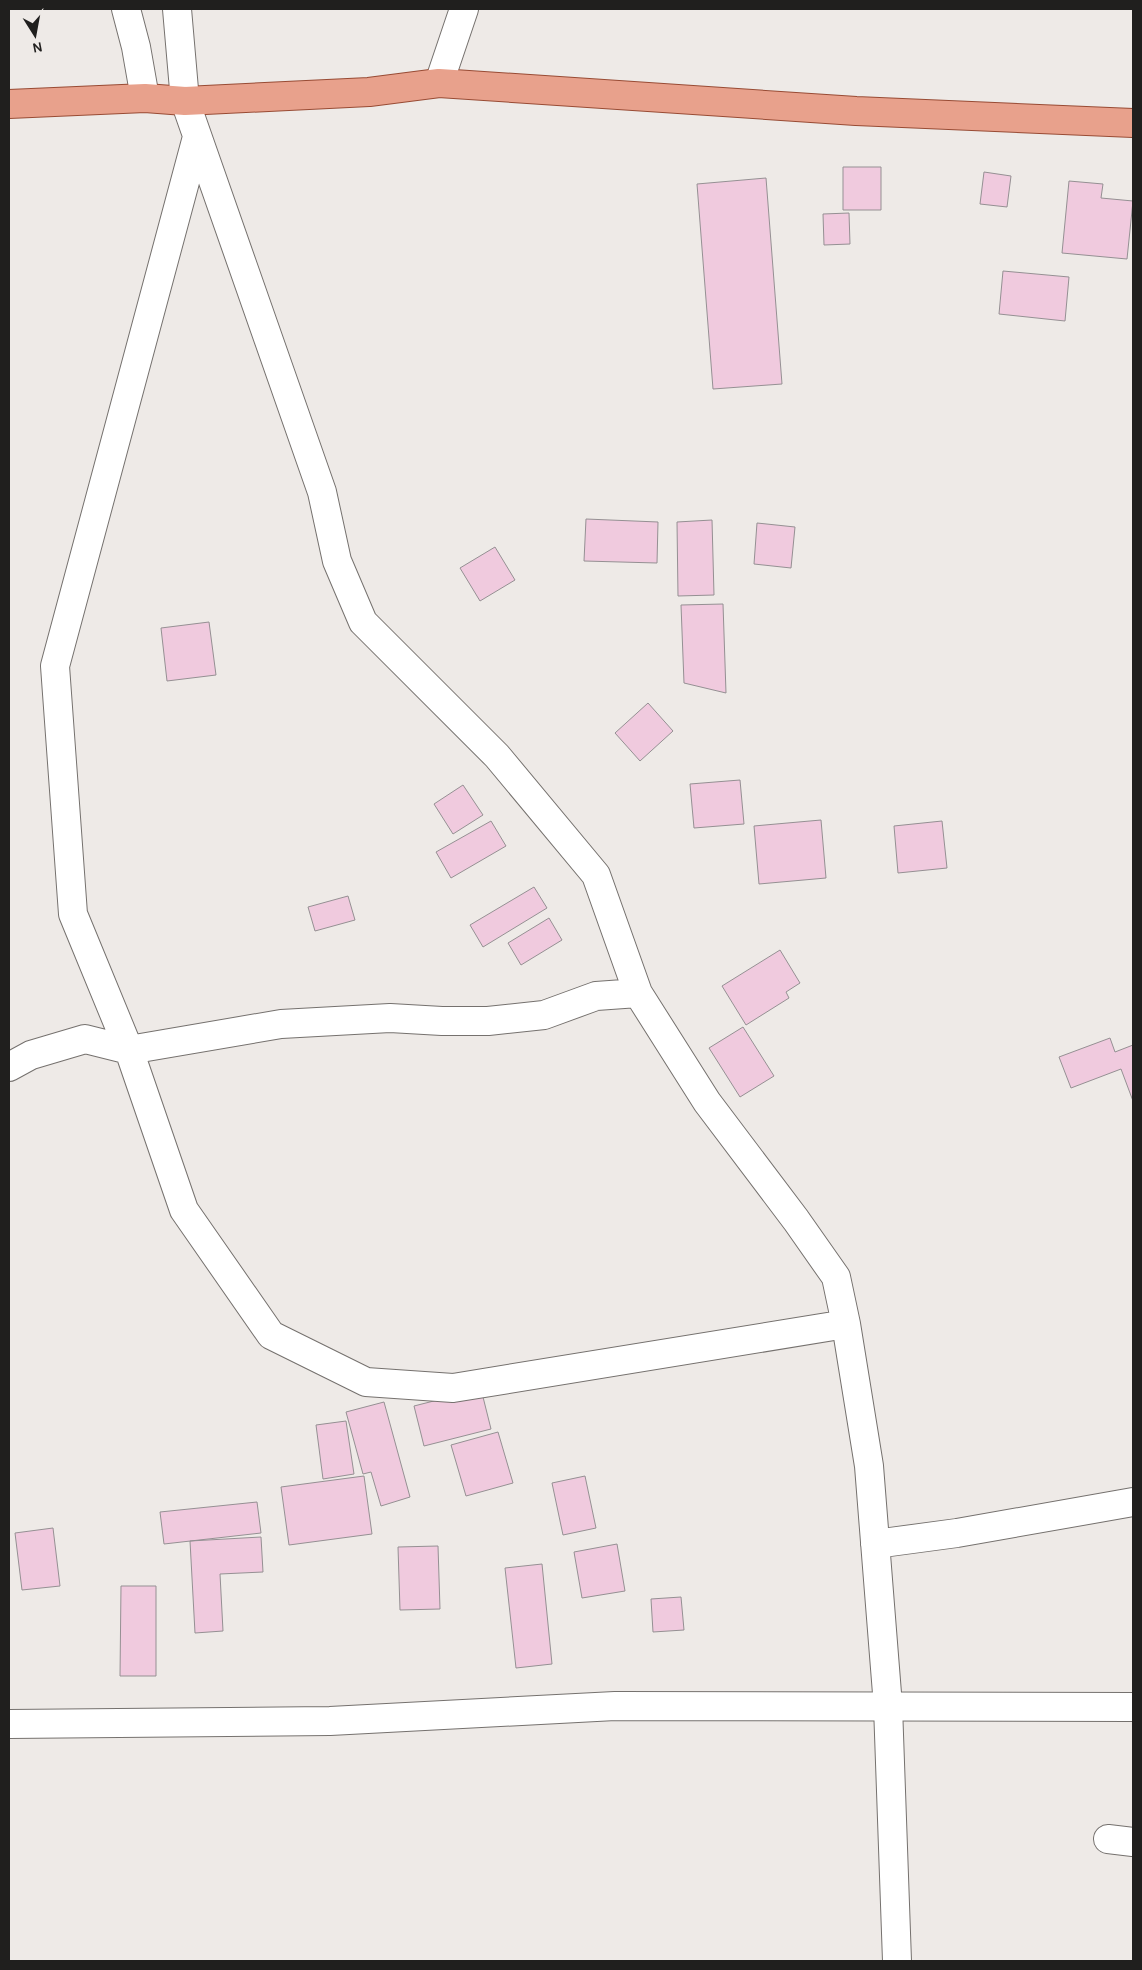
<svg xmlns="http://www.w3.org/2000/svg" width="1142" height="1970" font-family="Karla,sans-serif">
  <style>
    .building { fill: #f0cade; stroke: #959093 }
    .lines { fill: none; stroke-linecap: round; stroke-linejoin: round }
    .minor-casing { stroke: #75716e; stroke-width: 30 }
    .secondary-casing { stroke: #75716e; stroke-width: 30 }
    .primary-casing { stroke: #984b34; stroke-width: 30 }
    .minor { stroke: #fff; stroke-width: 28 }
    .secondary { stroke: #fff; stroke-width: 28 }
    .primary { stroke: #e8a18c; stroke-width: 28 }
  </style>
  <rect width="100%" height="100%" fill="#eeeae7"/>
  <path class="building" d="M 843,167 L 881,167 L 881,210 L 843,210 Z
    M 984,172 L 1011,176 L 1007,207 L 980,204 Z
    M 766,178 L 782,384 L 713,389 L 697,184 Z
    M 1069,181 L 1103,184 L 1101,198 L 1133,201 L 1127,259 L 1062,253 Z
    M 849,213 L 850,244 L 824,245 L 823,214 Z
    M 1003,271 L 1069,277 L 1065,321 L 999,314 Z
    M 586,519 L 658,522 L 657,563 L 584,561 Z
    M 712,520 L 714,595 L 678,596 L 677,522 Z
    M 757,523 L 795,527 L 791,568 L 754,564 Z
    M 495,547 L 515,580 L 480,601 L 460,568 Z
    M 723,604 L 726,693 L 684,683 L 681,605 Z
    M 209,622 L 216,675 L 167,681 L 161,628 Z
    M 648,703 L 673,731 L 640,761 L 615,733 Z
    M 740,780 L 744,824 L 694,828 L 690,784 Z
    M 463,785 L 483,815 L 453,834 L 434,804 Z
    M 821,820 L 826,878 L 759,884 L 754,826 Z
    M 491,821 L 506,846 L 451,878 L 436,852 Z
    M 942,821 L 947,868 L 898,873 L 894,826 Z
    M 534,887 L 547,908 L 483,947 L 470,925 Z
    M 348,896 L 355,920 L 315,931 L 308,907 Z
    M 549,918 L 562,940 L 521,965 L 508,943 Z
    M 780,950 L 800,983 L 786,992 L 789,998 L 746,1025 L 722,986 Z
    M 743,1027 L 774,1076 L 740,1097 L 709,1048 Z
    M 1110,1038 L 1115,1052 L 1133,1045 L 1133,1101 L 1121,1069 L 1071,1088 L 1059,1057 Z
    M 481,1389 L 491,1429 L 424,1446 L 414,1406 Z
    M 384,1402 L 410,1497 L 381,1506 L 371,1472 L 363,1474 L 346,1412 Z
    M 346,1421 L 354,1474 L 323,1479 L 316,1425 Z
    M 498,1432 L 513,1483 L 466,1496 L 451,1445 Z
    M 364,1476 L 372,1534 L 289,1545 L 281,1487 Z
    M 585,1476 L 596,1528 L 563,1535 L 552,1483 Z
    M 257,1502 L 261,1533 L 164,1544 L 160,1512 Z
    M 53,1528 L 60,1586 L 22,1590 L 15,1533 Z
    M 261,1537 L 263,1572 L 220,1574 L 223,1631 L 195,1633 L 190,1541 Z
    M 617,1544 L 625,1591 L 582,1598 L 574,1552 Z
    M 438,1546 L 440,1609 L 400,1610 L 398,1547 Z
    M 542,1564 L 552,1664 L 516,1668 L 505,1568 Z
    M 121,1586 L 156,1586 L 156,1676 L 120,1676 Z
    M 681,1597 L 684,1630 L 653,1632 L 651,1599 Z"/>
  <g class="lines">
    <defs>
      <path id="minor" d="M 126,9 L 136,47 L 145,98
        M 177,9 L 185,101 L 322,492 L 337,561 L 363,622 L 497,756 L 596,875 L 638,993 L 707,1102 L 796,1220 L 836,1277 L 846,1324 L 869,1466 L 888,1706 L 897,1961
        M 439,83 L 464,9
        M 197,137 L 55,666 L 73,914 L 129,1050 L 184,1210 L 271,1335 L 366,1382 L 453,1388 L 846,1324
        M 9,1067 L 31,1055 L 85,1039 L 129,1050 L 281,1024 L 390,1018 L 442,1021 L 488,1021 L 544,1015 L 596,996 L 638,993
        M 875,1544 L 957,1533 L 1133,1502
        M 1108,1839 L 1133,1842"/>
      <path id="secondary" d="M 9,1724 L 330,1721 L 615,1706 L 1133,1707"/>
      <path id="primary" d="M 9,104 L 145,98 L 185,101 L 369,92 L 439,83 L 856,111 L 1133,123"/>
    </defs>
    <use href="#minor" class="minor-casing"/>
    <use href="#secondary" class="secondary-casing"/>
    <use href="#primary" class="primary-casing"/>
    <use href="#minor" class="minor"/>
    <use href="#secondary" class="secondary"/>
    <use href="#primary" class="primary"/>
  </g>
  <rect width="1142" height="1970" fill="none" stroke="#201f1e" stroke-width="20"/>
  <g transform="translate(35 35) rotate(169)" stroke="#eeeae7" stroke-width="4" paint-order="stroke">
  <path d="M0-4L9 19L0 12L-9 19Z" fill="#201f1e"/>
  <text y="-8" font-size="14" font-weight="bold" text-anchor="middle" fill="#201f1e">N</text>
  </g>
</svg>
